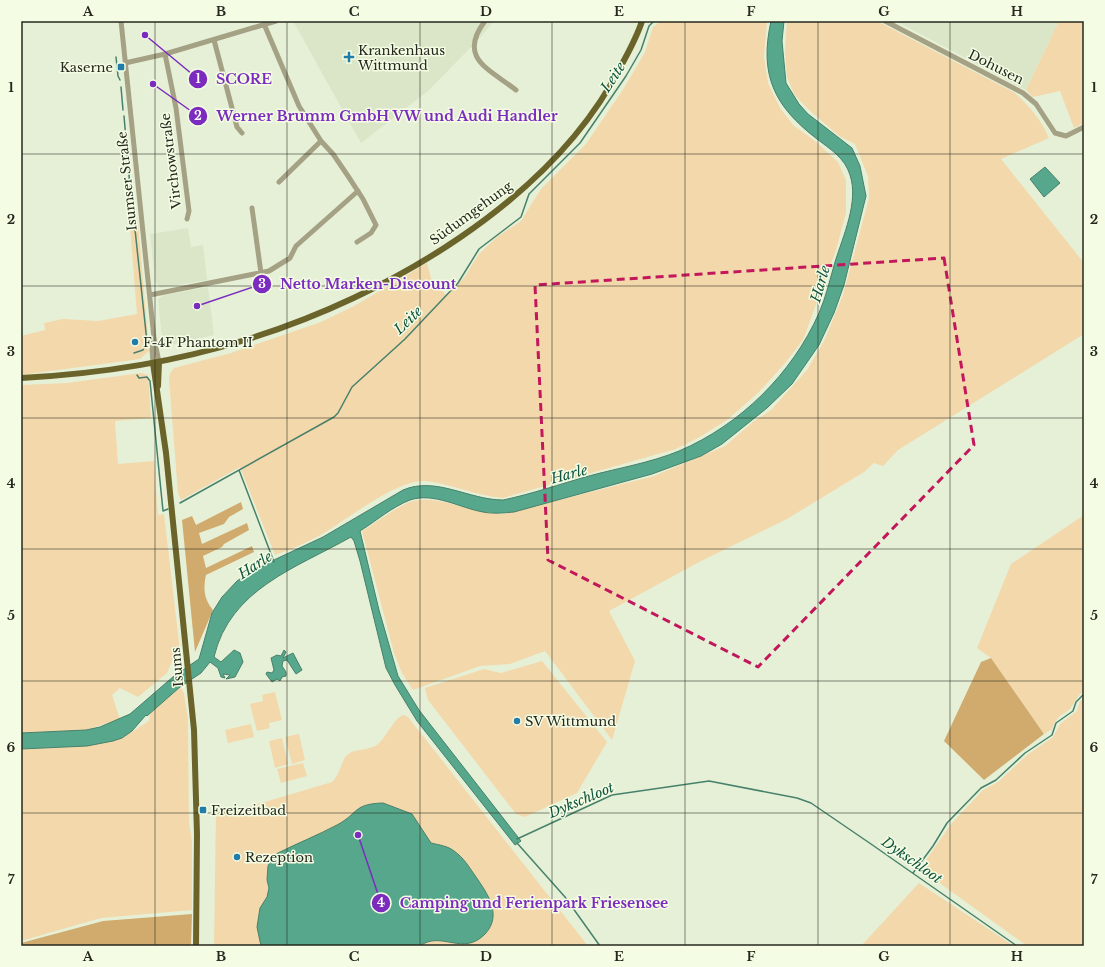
<svg xmlns="http://www.w3.org/2000/svg" width="1105" height="967" font-family="'Libre Baskerville',serif">
  <style>
    .built { fill: #dae6c7 }
    .green { fill: #f3d8ab }
    .forest { fill: #d0ab6d }
    .water { fill: #56a78b; stroke: #47816b }
    .lines { fill: none; stroke-linecap: round; stroke-linejoin: round }
    .stream { stroke: #47816b; stroke-width: 1.5 }
    .minor { stroke: #a4a184; stroke-width: 5 }
    .major { stroke: #6a632a; stroke-width: 6 }
    .marked { fill: none; stroke: #c2185b; stroke-width: 3; stroke-dasharray: 8 5; stroke-linejoin: round }
    .grid { fill: none; stroke: #25281f; stroke-width: 1; stroke-opacity: 0.55 }
    .poi-dot { fill: #207ca9; stroke: #f4fde4; stroke-width: 1.5 }
    .labels { text-anchor: middle; dominant-baseline: central; stroke-width: 3; stroke-linejoin: round; paint-order: stroke }
    .poi-label { font-size: 13px; fill: #25281f; stroke: #f4fde4; text-anchor: start }
    .street-label { font-size: 13px; fill: #25281f; stroke: #f4fde4 }
    .water-label { font-size: 14px; font-style: italic; fill: #115440; stroke: #f4fde4 }
    .leader { fill: none; stroke: #7b2cbf; stroke-width: 1.5 }
    .callout-dot { fill: #7b2cbf; stroke: #f4fde4; stroke-width: 1.5 }
    .mark-label { font-size: 12px; text-anchor: middle; font-weight: bold; fill: #fff }
    .callout-label { font-size: 14px; text-anchor: middle; font-weight: bold; fill: #7b2cbf; stroke: #f4fde4; stroke-width: 3; stroke-linejoin: round; paint-order: stroke }
    .neatline { fill: none; stroke: #25281f; stroke-width: 1.5 }
    .grid-label { font-size: 13px; text-anchor: middle; font-weight: bold; fill: #25281f }
  </style>
  <rect width="100%" height="100%" fill="#e6f0d7"/>
  <path class="built" d="M 293,21 L 494,21 L 478,40 L 428,91 L 361,143 Z
    M 896,21 L 1059,21 L 1026,90 Z
    M 188,228 L 191,247 L 203,245 L 207,280 L 160,288 L 155,280 L 150,234 Z
    M 208,287 L 214,335 L 167,346 L 162,338 L 158,299 L 165,295 Z"/>
  <path class="green" d="M 661,21 L 767,21 L 764,57 L 768,83 L 780,108 L 793,125 L 815,141 L 838,162 L 846,180 L 846,213 L 836,250 L 803,340 L 786,362 L 759,392 L 727,420 L 700,437 L 676,449 L 503,498 C 476,496 449,483 425,481 C 397,479 347,520 322,534 C 307,543 291,549 275,555 L 240,467 L 181,500 L 178,493 L 169,379 L 170,373 L 174,368 L 231,353 L 321,322 L 354,306 L 427,263 L 431,278 L 446,295 L 464,278 L 478,255 L 497,237 L 521,221 L 541,189 L 586,144 L 624,88 L 645,52 L 653,27 Z
    M 787,21 L 877,21 L 1015,93 C 1030,107 1041,119 1049,138 L 1001,159 L 1084,263 L 1084,334 L 898,450 L 883,466 L 874,463 L 864,472 L 787,519 L 701,561 L 609,611 L 635,661 L 612,740 L 545,651 L 510,664 L 480,666 L 413,690 L 402,673 L 394,653 L 362,531 C 376,523 392,510 407,503 C 438,491 472,516 504,514 L 654,476 L 725,446 L 753,422 L 771,410 L 807,370 L 824,341 L 843,295 L 869,198 L 868,176 L 855,144 L 839,136 L 807,108 L 794,94 L 787,77 L 785,50 Z
    M 1059,21 L 1084,21 L 1084,123 L 1074,128 L 1060,91 L 1033,97 L 1026,90 Z
    M 129,215 L 137,218 L 138,222 L 149,351 L 140,359 L 21,375 L 21,336 L 45,330 L 44,323 L 63,319 L 98,321 L 137,314 Z
    M 141,373 L 148,375 L 151,418 L 115,421 L 118,464 L 154,461 L 158,515 L 164,514 L 180,651 L 174,656 L 167,673 L 138,697 L 120,688 L 112,695 L 120,719 L 86,730 L 21,733 L 21,385 L 67,383 Z
    M 1084,515 L 1084,691 C 1078,695 1076,700 1072,706 C 1064,717 1059,711 1052,729 L 1044,734 L 991,658 L 977,648 L 1011,564 Z
    M 542,661 L 607,742 L 577,793 L 525,817 L 516,814 L 428,700 L 425,688 L 484,669 L 501,673 Z
    M 180,687 L 184,693 L 188,720 L 189,822 L 192,842 L 192,910 L 101,918 L 21,941 L 21,749 L 87,746 L 113,741 L 122,738 L 149,721 L 150,714 Z
    M 275,692 L 282,720 L 269,723 L 270,728 L 257,731 L 250,704 L 263,701 L 262,695 Z
    M 1084,698 L 1084,946 L 1027,946 L 920,869 L 951,824 L 983,790 L 998,782 L 1027,755 L 1053,737 L 1060,724 L 1077,711 L 1080,701 Z
    M 404,715 L 408,717 L 588,946 L 214,946 L 216,809 L 248,807 L 332,782 C 341,773 341,761 347,755 C 355,748 368,751 377,745 C 387,737 394,717 404,715 Z
    M 251,724 L 254,737 L 228,743 L 225,730 Z
    M 299,734 L 305,760 L 292,764 L 285,737 Z
    M 282,738 L 288,764 L 275,768 L 269,741 Z
    M 303,763 L 307,776 L 281,783 L 277,769 Z
    M 919,883 L 1014,946 L 861,946 Z"/>
  <path class="forest" d="M 241,502 L 243,509 L 229,517 L 224,524 L 199,533 L 202,544 L 247,523 L 249,530 L 224,544 L 222,547 L 203,556 L 206,568 L 252,546 L 254,552 L 206,575 C 203,589 204,599 213,610 L 195,652 L 182,520 L 192,516 L 196,525 Z
    M 991,658 L 1044,734 L 984,780 L 944,741 L 981,662 Z
    M 192,914 L 191,946 L 21,946 L 21,943 L 103,921 Z"/>
  <path class="water" d="M 771,21 L 784,21 L 782,41 L 786,83 L 799,104 L 808,114 L 852,148 L 860,166 L 866,196 L 844,285 L 834,313 L 819,345 L 792,384 L 767,408 L 722,444 L 701,456 L 652,474 L 514,512 C 504,513 493,514 483,512 C 460,508 434,492 410,500 C 392,507 376,521 360,531 L 379,610 L 398,676 L 419,710 L 521,841 L 515,845 L 417,721 L 395,685 L 386,668 L 360,561 L 354,541 L 351,537 C 296,568 230,589 214,657 L 221,662 L 234,650 L 240,653 L 243,662 L 235,677 L 226,679 L 230,675 L 223,674 L 225,678 L 221,677 L 218,668 L 210,662 L 201,673 L 180,687 L 147,716 L 146,715 L 132,731 L 122,738 L 113,741 L 87,746 L 21,749 L 21,733 L 86,730 L 100,727 L 130,714 L 174,676 L 199,659 L 212,613 L 222,597 L 237,581 L 246,575 L 276,559 L 323,537 L 403,490 C 436,476 469,500 503,500 C 532,494 560,484 589,476 C 618,468 650,463 679,451 C 740,425 792,374 819,313 C 826,297 830,279 835,262 C 843,236 859,202 850,175 C 845,158 830,149 817,139 C 774,106 759,75 771,21 Z
    M 1045,167 L 1060,183 L 1044,197 L 1030,179 Z
    M 284,650 L 286,652 L 283,658 L 293,653 L 302,670 L 296,674 L 287,660 L 283,661 L 282,666 L 286,672 L 286,676 L 282,677 L 280,681 L 277,679 L 272,682 L 266,674 L 267,672 L 272,673 L 274,670 L 271,658 L 277,655 L 281,656 Z
    M 383,803 L 412,814 L 431,843 C 439,845 448,846 454,851 C 464,858 469,867 476,877 C 487,893 503,915 485,934 C 463,957 441,930 420,946 L 261,946 L 257,927 L 260,908 L 267,897 L 269,888 L 267,880 L 268,866 L 272,858 L 278,853 C 298,843 318,835 337,825 C 359,813 353,804 383,803 Z"/>
  <g class="lines">
    <path class="stream" d="M 116,57 L 118,76 L 120,80
      M 121,87 L 123,110
      M 124,116 L 131,199
      M 134,220 L 147,342 L 143,350 L 134,353
      M 137,375 L 139,378 L 147,377 L 150,381 L 163,511 L 168,509
      M 239,470 L 274,562
      M 180,503 L 334,417 L 338,413 L 352,387 L 405,339 L 458,283 L 479,249 L 521,217 L 529,194 L 580,143 L 626,76 L 641,50 L 649,26 L 654,21
      M 517,839 L 612,795 L 709,781 L 797,798 L 811,803 L 871,844 L 1017,946
      M 517,843 L 565,897 L 600,946
      M 913,873 L 933,846 L 947,823 L 981,788 L 996,780 L 1025,753 L 1052,735 L 1056,723 L 1073,711 L 1076,702 L 1084,694"/>
    <path class="minor" d="M 121,21 L 154,338 L 159,362
      M 485,21 C 457,58 489,69 516,90
      M 885,21 L 1023,93 L 1036,104 L 1055,133 L 1066,136 L 1084,127
      M 264,24 L 299,106 L 321,141 L 333,154 L 348,176 L 363,199 L 376,225 L 371,233 L 357,242
      M 214,40 L 237,127 L 242,133
      M 165,54 L 176,108 L 189,211 L 187,219
      M 125,63 L 165,54 L 276,21
      M 279,182 L 321,141
      M 252,208 L 261,273
      M 150,295 L 269,271 L 290,258 L 296,246 L 358,191
      M 153,363 L 152,349 L 154,339"/>
    <path class="major" d="M 153,363 L 166,453 L 194,730 L 197,834 L 196,946
      M 21,378 C 97,374 172,363 245,340 C 386,297 552,201 621,66 C 629,51 637,37 642,21
      M 158,386 L 159,362"/>
  </g>
  <path class="marked" d="M 944,258 L 974,445 L 758,667 L 548,560 L 535,285 Z"/>
  <path class="grid" d="M 155,21 L 155,946M 287,21 L 287,946M 420,21 L 420,946M 552,21 L 552,946M 685,21 L 685,946M 818,21 L 818,946M 950,21 L 950,946M 21,154 L 1084,154M 21,286 L 1084,286M 21,418 L 1084,418M 21,549 L 1084,549M 21,681 L 1084,681M 21,813 L 1084,813"/>
  <g class="poi-dot">
    <path d="M347 51h4v4h4v4h-4v4h-4v-4h-4v-4h4z"/>
    <rect x="117" y="63" width="8" height="8" rx="2"/>
    <circle cx="135" cy="342" r="4"/>
    <circle cx="517" cy="721" r="4"/>
    <rect x="199" y="806" width="8" height="8" rx="2"/>
    <circle cx="237" cy="857" r="4"/>
  </g>
  <g class="labels">
    <g class="poi-label">
      <text x="358" y="50">Krankenhaus<tspan x="358" dy="15">Wittmund</tspan></text>
      <text x="113" y="67" text-anchor="end">Kaserne</text>
      <text x="143" y="342">F-4F Phantom II</text>
      <text x="525" y="721">SV Wittmund</text>
      <text x="211" y="810">Freizeitbad</text>
      <text x="245" y="857">Rezeption</text>
    </g>
    <g class="street-label">
      <text transform="translate(996 67) rotate(27)">Dohusen</text>
      <text transform="translate(171 161) rotate(-97)">Virchowstraße</text>
      <text transform="translate(127 181) rotate(-96)">Isumser Straße</text>
      <text transform="translate(471 213) rotate(-36)">Südumgehung</text>
      <text transform="translate(177 667) rotate(-95)">Isums</text>
    </g>
    <g class="water-label">
      <text transform="translate(613 77) rotate(-57)">Leite</text>
      <text transform="translate(820 284) rotate(-74)">Harle</text>
      <text transform="translate(408 320) rotate(-44)">Leite</text>
      <text transform="translate(569 474) rotate(-15)">Harle</text>
      <text transform="translate(255 565) rotate(-33)">Harle</text>
      <text transform="translate(581 800) rotate(-23)">Dykschloot</text>
      <text transform="translate(912 860) rotate(35)">Dykschloot</text>
    </g>
  </g>
  <path class="leader" d="M145 35L198 79M153 84L198 116M197 306L262 284M358 835L381 903"/>
  <g class="callout-dot">
    <circle cx="145" cy="35" r="4"/>
    <circle cx="153" cy="84" r="4"/>
    <circle cx="197" cy="306" r="4"/>
    <circle cx="358" cy="835" r="4"/>
    <circle cx="198" cy="79" r="10"/>
    <circle cx="198" cy="116" r="10"/>
    <circle cx="262" cy="284" r="10"/>
    <circle cx="381" cy="903" r="10"/>
  </g>
  <g class="mark-label">
    <text x="198" y="83">1</text>
    <text x="198" y="120">2</text>
    <text x="262" y="288">3</text>
    <text x="381" y="907">4</text>
  </g>
  <g class="callout-label">
    <text x="244" y="84">SCORE</text>
    <text x="387" y="121">Werner Brumm GmbH VW und Audi Handler</text>
    <text x="368" y="289">Netto Marken-Discount</text>
    <text x="534" y="908">Camping und Ferienpark Friesensee</text>
  </g>
  <rect width="1105" height="967" fill="none" stroke="#f4fde4" stroke-width="44"/>
  <rect x="22" y="22" width="1061" height="923" class="neatline"/>
  <g class="grid-label">
    <text x="88" y="16">A</text>
    <text x="221" y="16">B</text>
    <text x="354" y="16">C</text>
    <text x="486" y="16">D</text>
    <text x="619" y="16">E</text>
    <text x="751" y="16">F</text>
    <text x="884" y="16">G</text>
    <text x="1017" y="16">H</text>
    <text x="11" y="92">1</text>
    <text x="1094" y="92">1</text>
    <text x="11" y="224">2</text>
    <text x="1094" y="224">2</text>
    <text x="11" y="356">3</text>
    <text x="1094" y="356">3</text>
    <text x="11" y="488">4</text>
    <text x="1094" y="488">4</text>
    <text x="11" y="620">5</text>
    <text x="1094" y="620">5</text>
    <text x="11" y="752">6</text>
    <text x="1094" y="752">6</text>
    <text x="11" y="884">7</text>
    <text x="1094" y="884">7</text>
    <text x="88" y="961">A</text>
    <text x="221" y="961">B</text>
    <text x="354" y="961">C</text>
    <text x="486" y="961">D</text>
    <text x="619" y="961">E</text>
    <text x="751" y="961">F</text>
    <text x="884" y="961">G</text>
    <text x="1017" y="961">H</text>
  </g>
</svg>
